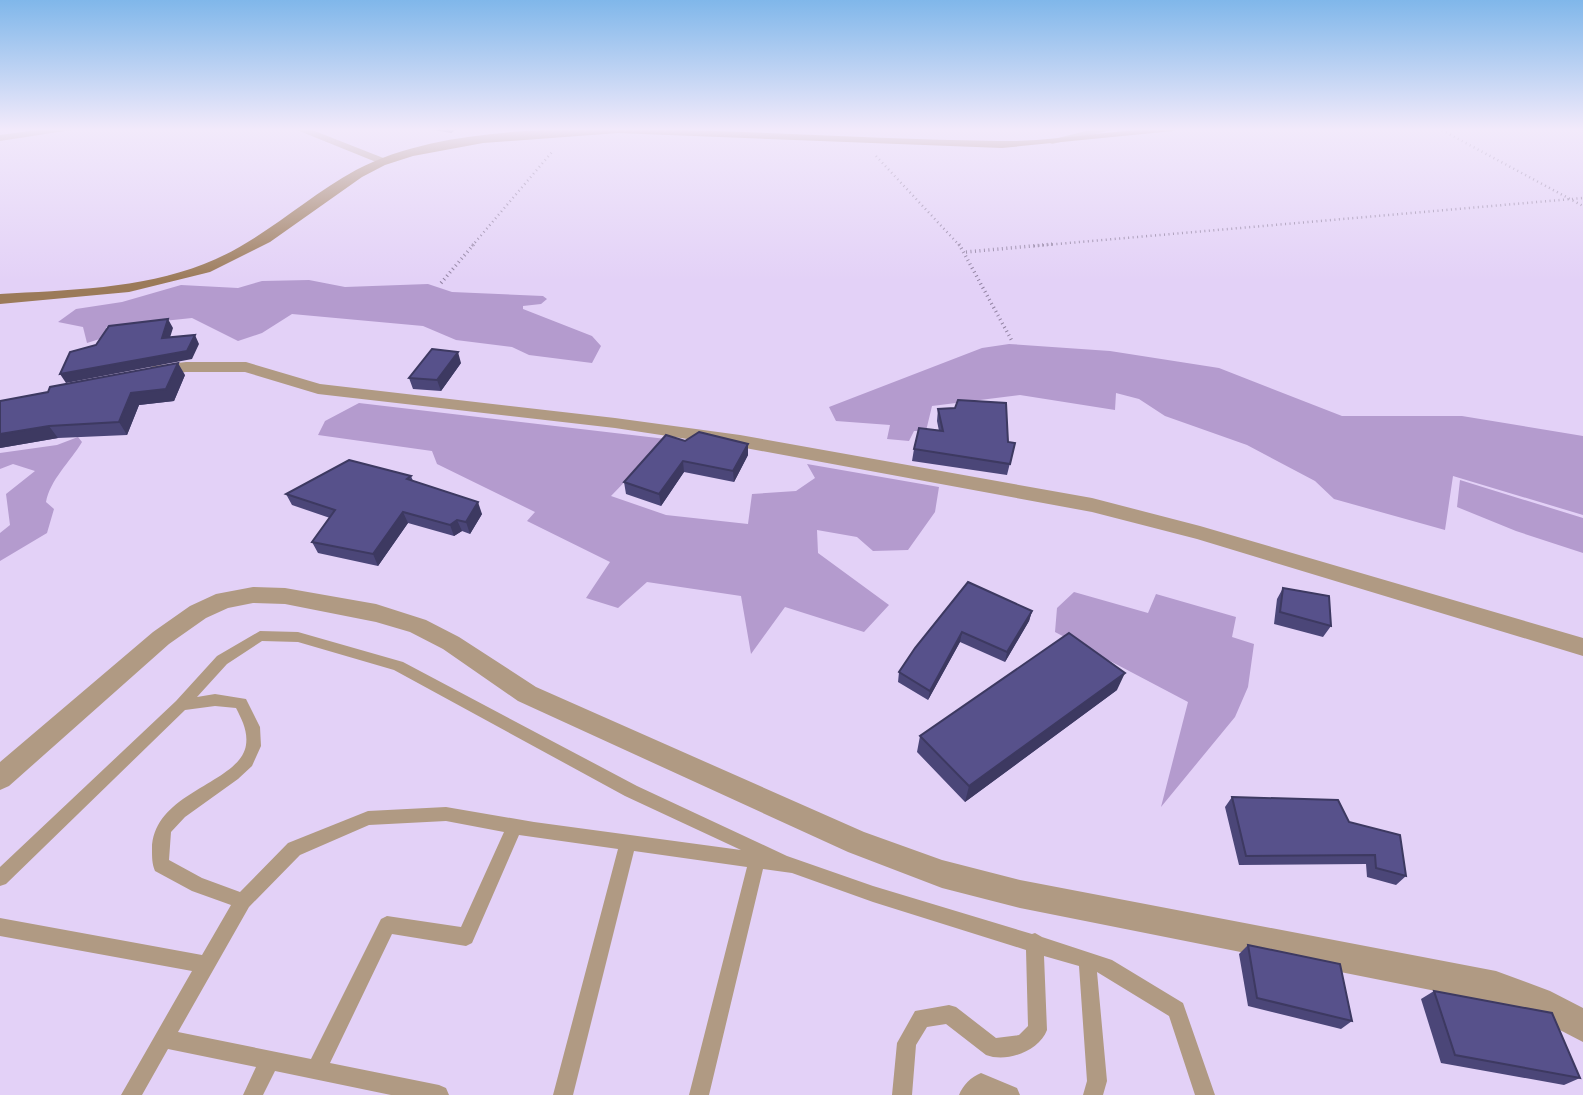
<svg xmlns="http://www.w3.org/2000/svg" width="1583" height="1095" font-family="'Nunito Sans',sans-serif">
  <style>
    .green { fill: #b49bce }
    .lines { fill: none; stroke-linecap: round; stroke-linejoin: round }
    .path-far1 { stroke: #9081a0; stroke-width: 2.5; stroke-dasharray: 1 3.5; stroke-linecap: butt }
    .path { stroke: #9081a0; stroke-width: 3.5; stroke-dasharray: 1 3.5; stroke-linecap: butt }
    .lane { fill: #b09a83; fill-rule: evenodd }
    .street { fill: #b09a83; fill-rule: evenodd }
    .secondary { fill: #9b7a59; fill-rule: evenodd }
    .wall { fill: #4b4678 }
    .shaded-wall { fill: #3d3961 }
    .building { fill: #57518b; stroke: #3d3961; stroke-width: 2 }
  </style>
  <rect width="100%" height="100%" fill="#e3d1f7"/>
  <path class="green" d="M 309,280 L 345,287 L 428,284 L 452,292 L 543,296 L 547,299 L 541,304 L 523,306 L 523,309 L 592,336 L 601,346 L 592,363 L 529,355 L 512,347 L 456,340 L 423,326 L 292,314 L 262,333 L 238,341 L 192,318 L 106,327 L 106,337 L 87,343 L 83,327 L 58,322 L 76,309 L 122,302 L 181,285 L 238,288 L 262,281 Z
    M 1009,344 L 1110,351 L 1219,368 L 1342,416 L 1462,416 L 1583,436 L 1583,515 L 1453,476 L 1445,530 L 1334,499 L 1315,481 L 1247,445 L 1165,416 L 1139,399 L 1116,393 L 1115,410 L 1020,395 L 932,406 L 926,431 L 914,431 L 909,441 L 887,439 L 890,425 L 836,421 L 829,407 L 982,348 Z
    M 359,403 L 666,439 L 611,496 L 666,515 L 748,524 L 752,494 L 796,491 L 815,478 L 807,464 L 939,487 L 935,512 L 908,550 L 873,551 L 857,537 L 817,530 L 818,553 L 889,605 L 864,632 L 785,607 L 751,654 L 741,596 L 647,582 L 618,608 L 586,598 L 610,562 L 527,521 L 535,512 L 437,464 L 432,451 L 318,435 L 325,421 Z
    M 78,437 L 82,442 C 70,462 50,480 46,502 L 54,509 L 47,533 L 0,561 L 0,533 L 10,525 L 6,494 L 35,471 L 13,464 L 0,469 L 0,453 L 57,445 Z
    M 1460,480 L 1583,518 L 1583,553 L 1516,531 L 1457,507 Z
    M 1074,592 L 1148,613 L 1156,594 L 1236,617 L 1232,637 L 1254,644 L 1248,687 L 1235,717 L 1161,807 L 1188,702 L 1055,632 L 1057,608 Z"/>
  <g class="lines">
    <path class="path-far1" d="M 1438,128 L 1583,206
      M 876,156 L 960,246
      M 472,246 L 552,152
      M 1034,246 L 1583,198"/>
    <path class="path" d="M 959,244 L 1012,341
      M 966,252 L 1054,244
      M 441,283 L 474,244"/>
    <path class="lane" d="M 260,631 L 298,632 L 403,662 L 637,786 L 787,856 L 873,886 L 1032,934 L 1035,933 L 1042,937 L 1112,960 L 1183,1003 L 1215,1095 L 1195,1095 L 1169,1016 L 1097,972 L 1107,1081 L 1103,1095 L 1083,1095 L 1087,1081 L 1079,966 L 1044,956 L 1047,1030 C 1039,1051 1007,1063 986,1055 L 946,1024 L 927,1027 L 916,1045 L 912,1095 L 892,1095 L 897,1043 L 915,1011 L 949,1005 L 956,1007 L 996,1038 L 1019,1035 L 1028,1026 L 1026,950 L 873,902 L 792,873 L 763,869 L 709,1095 L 689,1095 L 747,867 L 634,851 L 573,1095 L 553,1095 L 618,849 L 519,835 L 472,943 L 466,946 L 392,934 L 330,1063 L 439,1085 L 446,1088 L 449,1095 L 391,1095 L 275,1071 L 263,1095 L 243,1095 L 256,1067 L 168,1049 L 142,1095 L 121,1095 L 192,971 L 0,936 L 0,918 L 202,955 L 231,905 L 192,891 L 155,871 C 152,864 152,857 152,849 C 153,791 240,784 246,745 C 248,731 242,720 236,708 L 215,706 L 185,710 L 6,884 L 0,886 L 0,867 L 176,701 L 217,656 ZM 262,641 L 298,642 L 394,670 L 625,796 L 741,850 L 534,822 L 446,807 L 368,811 L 288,843 L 240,892 L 202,878 L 169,860 L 171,832 L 185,817 L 238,779 L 252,766 L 261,746 L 260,727 L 246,699 L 215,694 L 197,697 L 227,664 ZM 446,821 L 504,832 L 461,927 L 387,916 L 381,919 L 311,1059 L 178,1032 L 249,907 L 300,855 L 369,825 Z
      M 981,1073 L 1017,1088 L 1020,1095 L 959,1095 C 963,1085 971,1077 981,1073 Z"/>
    <path class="street" d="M 52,128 L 84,128 L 0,141 L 0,135 Z
      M 292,128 L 307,128 L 391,161 L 381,164 Z
      M 1098,128 L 1120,128 L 1052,144 L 1046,141 Z
      M 186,362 L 246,362 L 320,384 L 615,418 L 740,435 L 1092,498 L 1200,526 L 1583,638 L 1583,656 L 1197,539 L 1092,512 L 740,447 L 615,428 L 318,394 L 245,372 L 186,372 L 153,376 L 145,371 L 153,366 Z
      M 253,587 L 285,588 L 376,604 L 426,620 L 459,637 L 536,687 L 864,832 L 942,860 L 1020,880 L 1496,971 L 1550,991 L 1583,1008 L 1583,1042 L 1531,1015 L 1496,1003 L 1020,908 L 942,888 L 848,852 L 518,701 L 443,649 L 410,632 L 376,622 L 285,604 L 253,603 L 228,608 L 206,618 L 169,644 L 9,786 L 0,790 L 0,762 L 153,632 L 190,606 L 216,594 Z"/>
    <path class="secondary" d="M 573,128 C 715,128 857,139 998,141 C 1058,142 1118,128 1178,128 L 1173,131 L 1002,148 L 618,133 L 483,143 L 413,156 L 385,165 L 362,177 L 270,242 L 210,272 L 129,292 L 0,304 L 0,294 C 68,290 140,289 204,264 C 261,242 303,199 356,170 C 420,136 503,132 573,128 Z"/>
  </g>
  <path class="wall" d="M 422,128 L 458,128 L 451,133 Z
    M 461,363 L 441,391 L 413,389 L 409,378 Z
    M 185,375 L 174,401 L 139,405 L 127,435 L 58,438 L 0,448 L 0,401 Z
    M 938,409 L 1008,442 L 1015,443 L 1007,475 L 912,461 L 914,449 L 939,431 L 937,421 Z
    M 685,441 L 748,455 L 734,482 L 684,472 L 661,506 L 626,494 L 624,482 Z
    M 411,476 L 413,481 L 482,514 L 470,534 L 462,531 L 454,536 L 408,523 L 378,566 L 318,553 L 312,542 L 330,518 L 292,505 L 286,494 Z
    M 968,582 L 1032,611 L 1029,621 L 1005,662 L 960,642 L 928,700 L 898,682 L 899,672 Z
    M 1283,588 L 1331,626 L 1323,637 L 1274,624 L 1277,599 Z
    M 1117,690 L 965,802 L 917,752 L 920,736 Z
    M 1232,797 L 1349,822 L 1406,876 L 1396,885 L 1367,877 L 1366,864 L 1239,865 L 1225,807 Z
    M 1248,945 L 1352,1021 L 1341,1029 L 1248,1006 L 1239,954 Z
    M 1434,991 L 1580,1078 L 1564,1085 L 1441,1063 L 1421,999 Z"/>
  <path class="shaded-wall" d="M 450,128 L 458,128 L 451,133 Z
    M 168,319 L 173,328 L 167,347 L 162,338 Z
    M 195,335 L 199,344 L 192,359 L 66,383 L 60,374 Z
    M 458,352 L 461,363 L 441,391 L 437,380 Z
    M 178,363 L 185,375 L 174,401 L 139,405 L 127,435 L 119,422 L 131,393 Z
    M 49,426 L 58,438 L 0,448 L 0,434 Z
    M 748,444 L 748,455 L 734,482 L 733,471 Z
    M 683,461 L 684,472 L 661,506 L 659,494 Z
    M 478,502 L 482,514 L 470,534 L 466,522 Z
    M 403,512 L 408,523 L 378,566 L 373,554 Z
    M 457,520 L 462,531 L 454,536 L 450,525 Z
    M 1032,611 L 1029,621 L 1005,662 L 1007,652 Z
    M 962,632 L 960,642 L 928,700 L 930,691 Z
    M 1125,673 L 1117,690 L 965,802 L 969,786 Z"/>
  <path class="building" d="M 168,319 L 162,338 L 195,335 L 187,351 L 60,374 L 70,352 L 96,345 L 109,326 Z
    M 432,349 L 458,352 L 437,380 L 409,378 Z
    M 178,363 L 166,389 L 131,393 L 119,422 L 49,426 L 0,434 L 0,401 L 48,392 L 50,387 Z
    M 958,400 L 1006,403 L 1008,442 L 1015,443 L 1010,464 L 914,449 L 919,428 L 943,431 L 938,409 L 955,408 Z
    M 699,432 L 748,444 L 733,471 L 683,461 L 659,494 L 624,482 L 666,435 L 685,441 Z
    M 349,460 L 411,476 L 407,479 L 478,502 L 466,522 L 457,520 L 450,525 L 403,512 L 373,554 L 312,542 L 335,510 L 286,494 Z
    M 968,582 L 1032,611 L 1007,652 L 962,632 L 930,691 L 899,672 L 915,648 Z
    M 1283,588 L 1329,596 L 1331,626 L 1280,612 Z
    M 1069,633 L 1125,673 L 969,786 L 920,736 Z
    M 1232,797 L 1338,800 L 1349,822 L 1400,835 L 1406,876 L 1376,868 L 1375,855 L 1246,856 Z
    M 1248,945 L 1340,964 L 1352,1021 L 1257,998 Z
    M 1434,991 L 1552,1013 L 1580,1078 L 1455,1055 Z"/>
  <linearGradient id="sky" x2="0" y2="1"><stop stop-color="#80b7ea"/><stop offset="0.46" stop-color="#f2eafb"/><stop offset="1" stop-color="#f2eafb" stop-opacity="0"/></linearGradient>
  <rect width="1583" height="281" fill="url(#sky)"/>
</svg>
